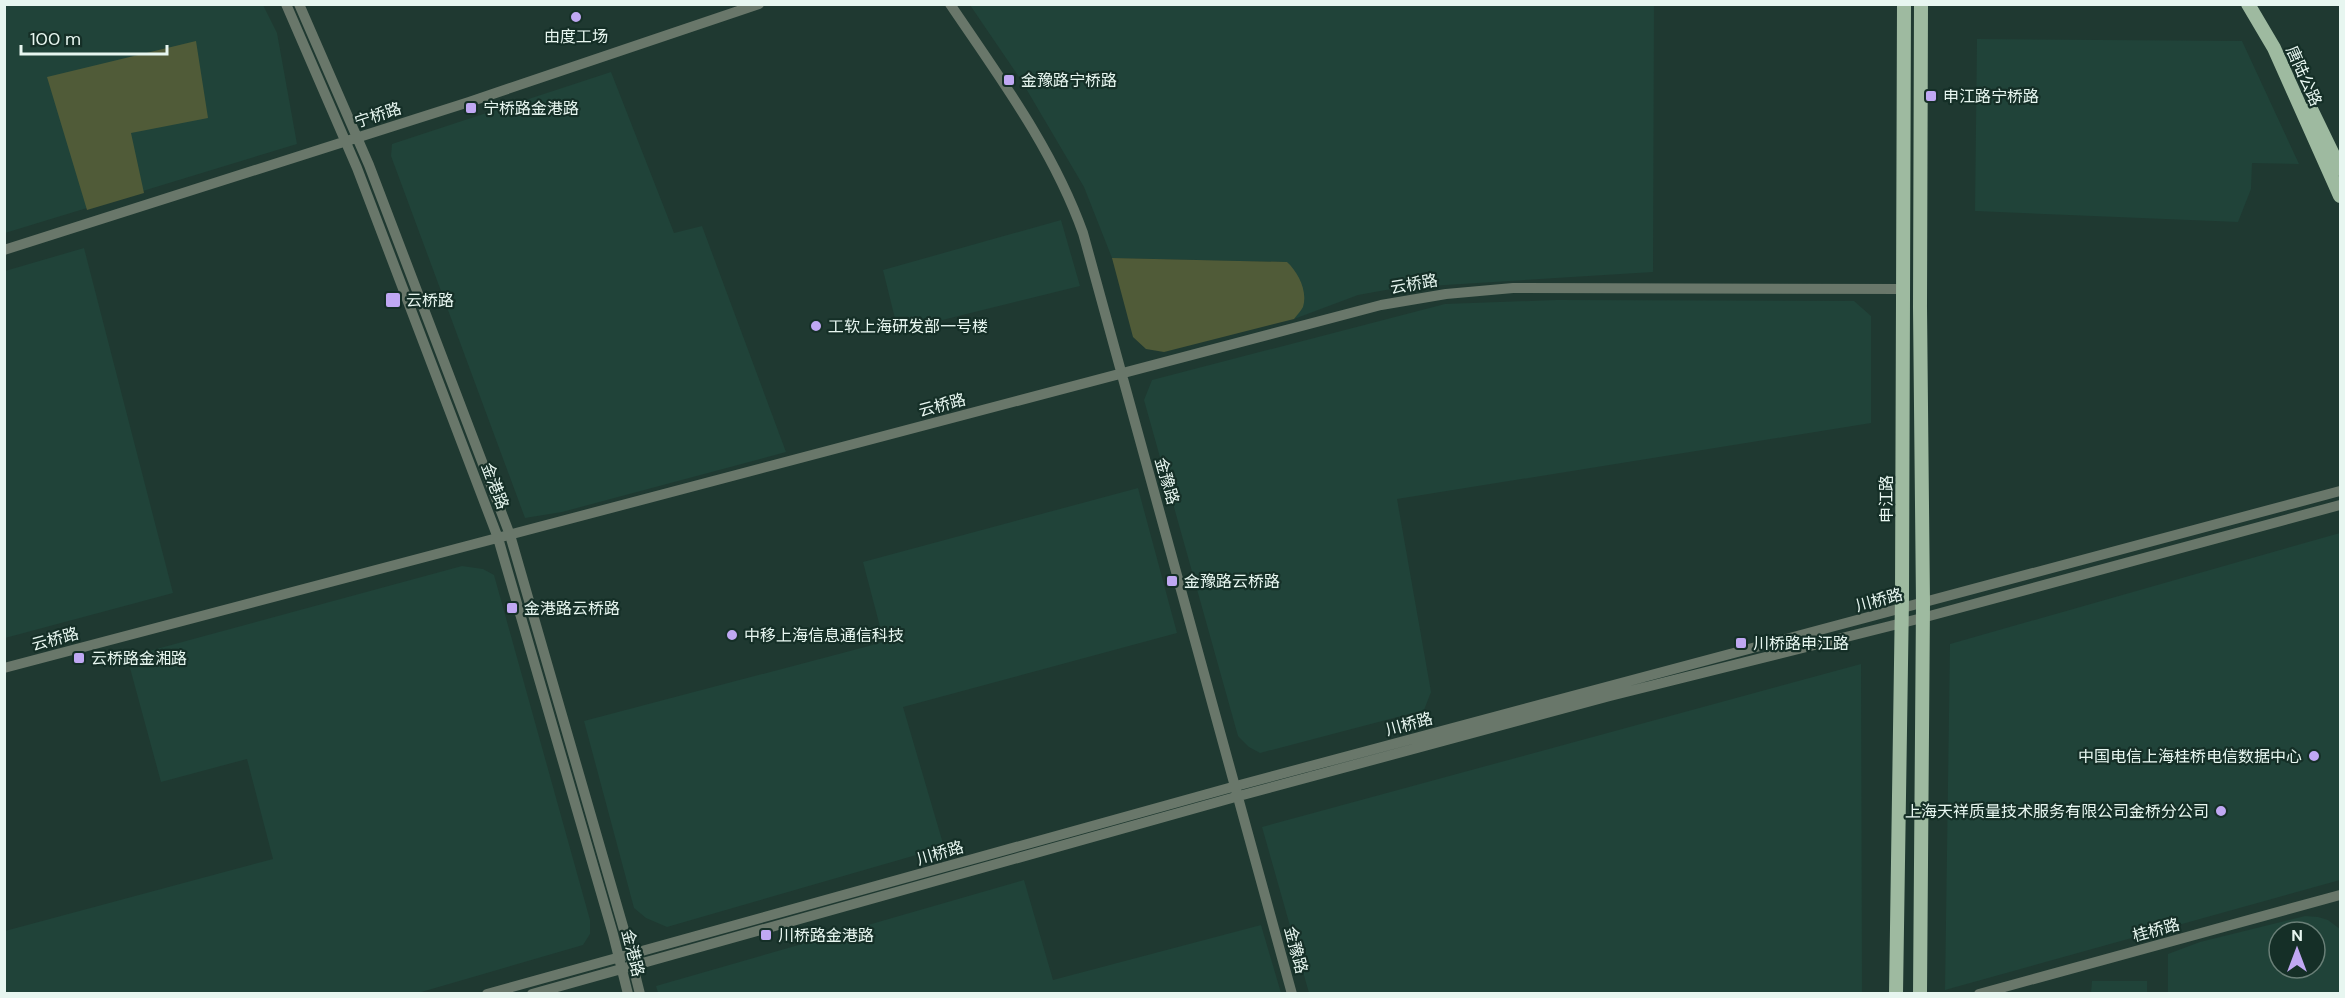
<svg xmlns="http://www.w3.org/2000/svg" width="2345" height="998" font-family="'DM Sans','Noto Sans SC',sans-serif">
  <style>
    .built { fill: #204339; fill-rule: evenodd }
    .green { fill: #505b38 }
    .lines { fill: none; stroke-linecap: round; stroke-linejoin: round }
    .minor { stroke: #69776a; stroke-width: 10 }
    .major { stroke: #9ebaa0; stroke-width: 14 }
    .poi-dot { fill: #c0a8f3; stroke: #152f27; stroke-width: 2 }
    .labels { text-anchor: middle; dominant-baseline: central; stroke-width: 4.5; stroke-linejoin: round; paint-order: stroke }
    .poi-label { font-size: 16px; fill: #e7f6f0; stroke: #152f27; text-anchor: start }
    .street-label { font-size: 16px; fill: #e7f6f0; stroke: #152f27 }
  </style>
  <rect width="100%" height="100%" fill="#1f3931"/>
  <path class="built" d="M 5,5 L 263,5 L 277,33 L 297,144 L 5,233 Z
    M 970,5 L 1654,5 L 1653,272 L 1397,288 L 1358,295 L 1294,319 L 1303,306 L 1287,262 L 1112,258 L 1084,187 L 1021,80 Z
    M 1977,39 L 2242,41 L 2299,164 L 2252,163 L 2251,189 L 2238,222 L 1975,211 Z
    M 611,72 L 674,233 L 702,226 L 786,452 L 562,512 L 525,518 L 391,156 L 392,144 Z
    M 1061,220 L 1080,286 L 898,331 L 883,270 Z
    M 84,248 L 173,593 L 5,638 L 5,271 Z
    M 1557,300 L 1854,301 L 1871,316 L 1871,423 L 1397,499 L 1431,692 L 1424,710 L 1260,753 L 1249,747 L 1238,736 L 1144,400 L 1152,380 L 1445,304 Z
    M 1138,488 L 1177,633 L 903,707 L 944,847 L 667,927 L 646,918 L 634,908 L 584,721 L 884,642 L 863,562 Z
    M 2340,533 L 2340,880 L 1945,990 L 1950,644 Z
    M 462,566 L 483,569 L 494,575 L 590,920 L 590,934 L 583,945 L 418,993 L 5,993 L 5,931 L 273,859 L 247,759 L 161,782 L 127,657 Z
    M 1861,664 L 1862,993 L 1309,993 L 1262,827 Z
    M 1024,880 L 1053,980 L 1261,925 L 1281,993 L 658,993 L 656,986 Z
    M 2305,916 L 2318,917 L 2328,920 L 2340,929 L 2340,993 L 2168,993 L 2168,954 L 2200,942 ZM 2279,932 L 2315,932 L 2315,968 L 2279,968 Z
    M 2092,981 L 2147,981 L 2147,993 L 2067,993 L 2091,993 Z"/>
  <path class="green" d="M 196,41 L 208,118 L 131,133 L 144,193 L 87,210 L 47,77 Z
    M 1112,258 L 1287,262 C 1298,272 1308,291 1303,307 C 1301,311 1297,315 1294,319 L 1164,352 L 1146,349 L 1133,337 Z"/>
  <g class="lines">
    <path class="minor" d="M 286,4 L 357,168 L 498,538 L 613,934 L 628,994
      M 299,4 L 369,165 L 510,535 L 624,930 L 640,994
      M 950,4 C 1000,78 1053,149 1083,233 L 1292,994
      M 4,250 L 469,102 L 759,4
      M 4,668 L 1381,305 L 1446,294 L 1513,288 L 1904,289
      M 487,994 L 1236,786 L 2340,491
      M 532,994 L 1239,796 L 1610,696 L 1922,618 L 2340,505
      M 1979,994 L 2340,895"/>
    <path class="major" d="M 2248,4 L 2274,48 L 2340,196
      M 2311,109 L 2340,169
      M 1896,994 L 1902,598 L 1904,4
      M 1920,994 L 1923,604 L 1920,307 L 1921,4"/>
  </g>
  <g class="poi-dot">
    <circle cx="576" cy="17" r="6"/>
    <rect x="1003" y="74" width="12" height="12" rx="3"/>
    <rect x="1925" y="90" width="12" height="12" rx="3"/>
    <rect x="465" y="102" width="12" height="12" rx="3"/>
    <rect x="385" y="292" width="16" height="16" rx="3"/>
    <circle cx="816" cy="326" r="6"/>
    <rect x="1166" y="575" width="12" height="12" rx="3"/>
    <rect x="506" y="602" width="12" height="12" rx="3"/>
    <circle cx="732" cy="635" r="6"/>
    <rect x="1735" y="637" width="12" height="12" rx="3"/>
    <rect x="73" y="652" width="12" height="12" rx="3"/>
    <circle cx="2314" cy="756" r="6"/>
    <circle cx="2221" cy="811" r="6"/>
    <rect x="760" y="929" width="12" height="12" rx="3"/>
  </g>
  <g class="labels">
    <g class="poi-label">
      <text x="576" y="36" text-anchor="middle">由度工场</text>
      <text x="1021" y="80">金豫路宁桥路</text>
      <text x="1943" y="96">申江路宁桥路</text>
      <text x="483" y="108">宁桥路金港路</text>
      <text x="406" y="300">云桥路</text>
      <text x="828" y="326">工软上海研发部一号楼</text>
      <text x="1184" y="581">金豫路云桥路</text>
      <text x="524" y="608">金港路云桥路</text>
      <text x="744" y="635">中移上海信息通信科技</text>
      <text x="1753" y="643">川桥路申江路</text>
      <text x="91" y="658">云桥路金湘路</text>
      <text x="2302" y="756" text-anchor="end">中国电信上海桂桥电信数据中心</text>
      <text x="2209" y="811" text-anchor="end">上海天祥质量技术服务有限公司金桥分公司</text>
      <text x="778" y="935">川桥路金港路</text>
    </g>
    <g class="street-label">
      <text transform="translate(2304 76) rotate(66)">唐陆公路</text>
      <text transform="translate(378 115) rotate(-18)">宁桥路</text>
      <text transform="translate(1414 284) rotate(-10)">云桥路</text>
      <text transform="translate(942 405) rotate(-15)">云桥路</text>
      <text transform="translate(1167 481) rotate(74)">金豫路</text>
      <text transform="translate(495 486) rotate(69)">金港路</text>
      <text transform="translate(1886 499) rotate(-90)">申江路</text>
      <text transform="translate(1879 600) rotate(-15)">川桥路</text>
      <text transform="translate(55 639) rotate(-15)">云桥路</text>
      <text transform="translate(1409 724) rotate(-15)">川桥路</text>
      <text transform="translate(940 853) rotate(-16)">川桥路</text>
      <text transform="translate(2156 930) rotate(-15)">桂桥路</text>
      <text transform="translate(1296 950) rotate(75)">金豫路</text>
      <text transform="translate(633 953) rotate(76)">金港路</text>
    </g>
  </g>
  <rect width="2345" height="998" fill="none" stroke="#e7f6f0" stroke-width="12"/>
  <g transform="translate(2297 950)"><circle r="28" fill="#152f27" stroke="#697f77" stroke-width="1.5"/>
  <path d="M0-4.5L10 22L0 15L-10 22Z" fill="#c0a8f3"/>
  <text y="-9" font-size="16" font-weight="bold" text-anchor="middle" fill="#e7f6f0">N</text>
  </g>
  <path d="M21 45v9h146v-9" fill="none" stroke="#e7f6f0" stroke-width="3"/>
  <text x="30" y="45" font-size="18" fill="#e7f6f0" stroke="#152f27" stroke-width="4.5" paint-order="stroke">100 m</text>
</svg>
